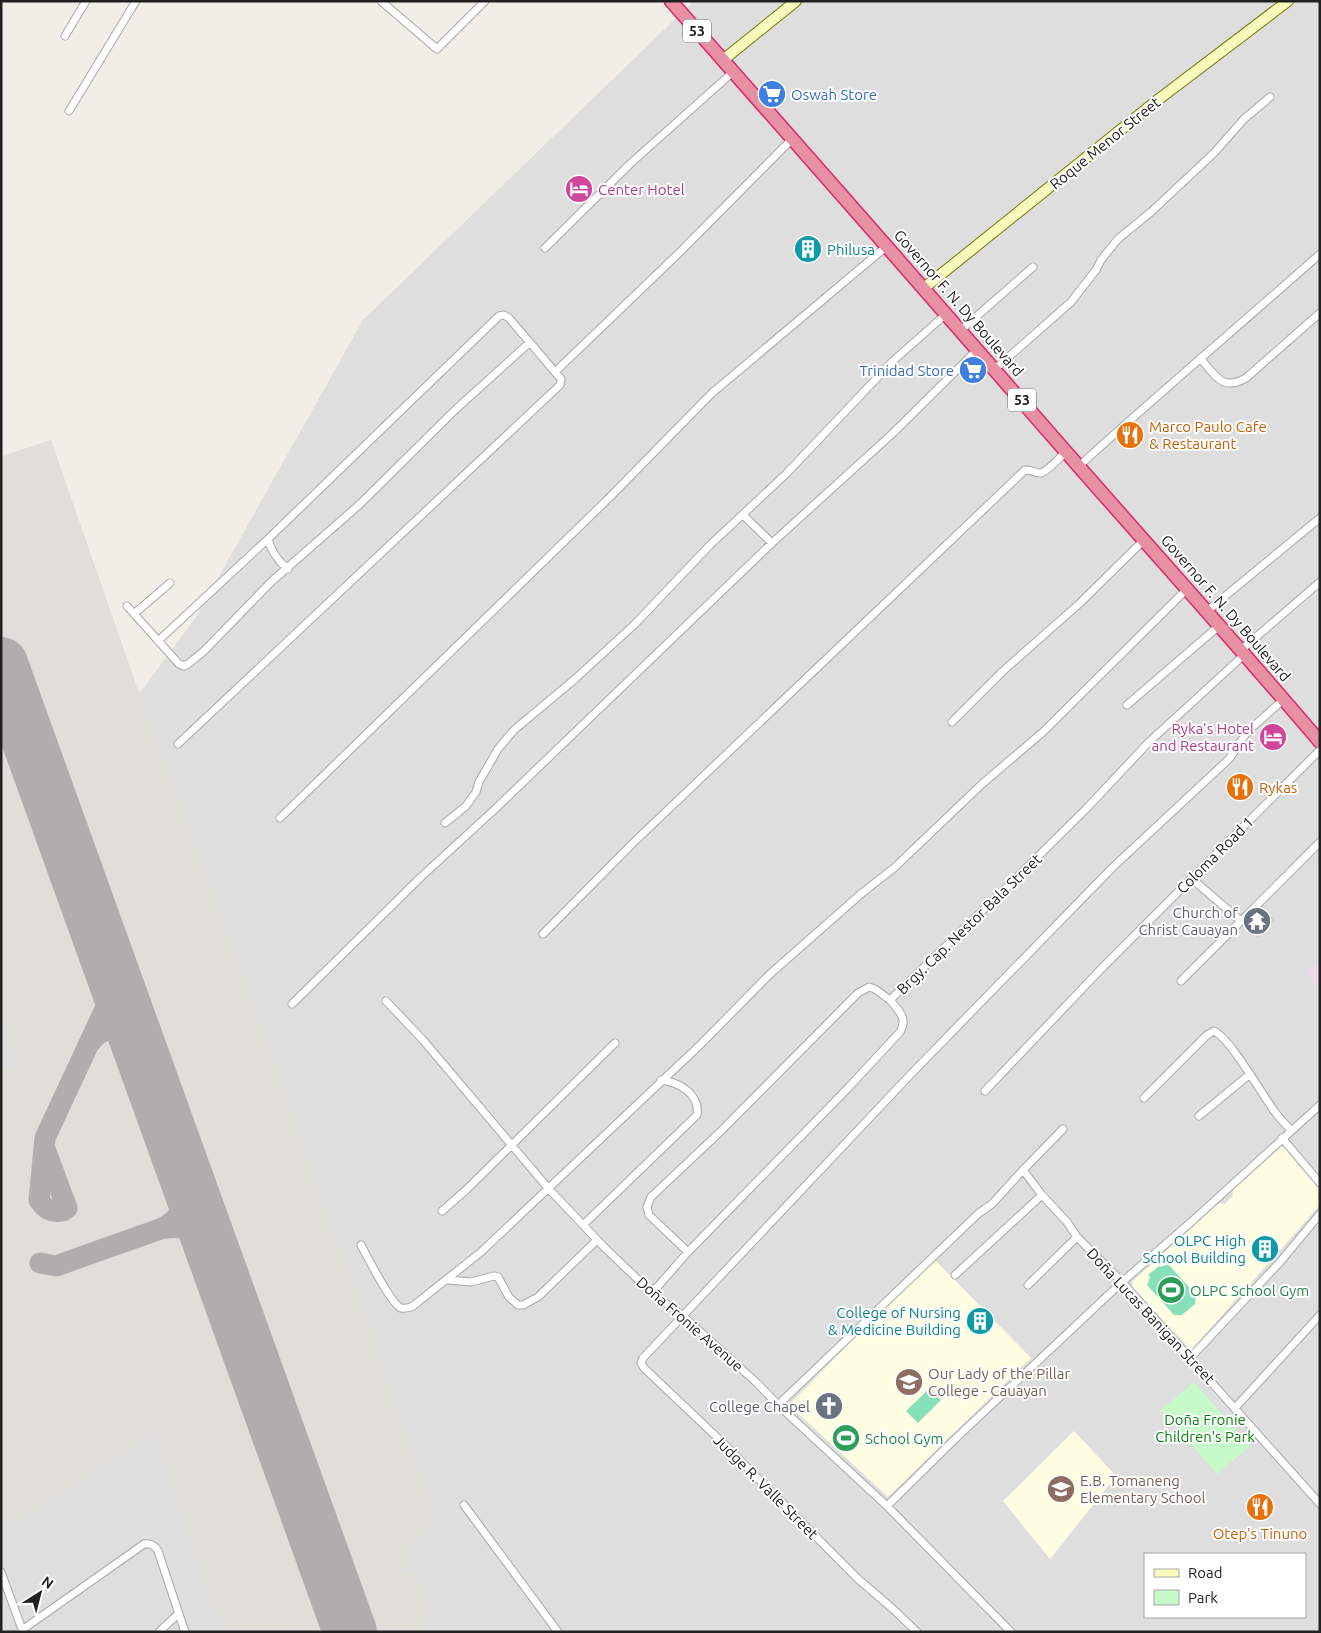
<svg xmlns="http://www.w3.org/2000/svg" width="1321" height="1633" font-family="Ubuntu,sans-serif">
  <style>
    .residential { fill: #dfdede; fill-rule: evenodd }
    .industrial { fill: #eadae8 }
    .education { fill: #fffee3 }
    .religious { fill: #cfcfcf }
    .airport { fill: #e0ded9 }
    .park { fill: #c6fac8 }
    .pitch { fill: #86e0b9 }
    .lines { fill: none; stroke-linecap: round; stroke-linejoin: round }
    .taxiway { stroke: #b0aeac; stroke-width: 21 }
    .runway { stroke: #b0aeac; stroke-width: 54 }
    .street-casing { stroke: #a8a8a8; stroke-width: 9 }
    .secondary-casing { stroke: #737b05; stroke-width: 12 }
    .highway-casing { stroke: #dc286d; stroke-width: 15 }
    .street { stroke: #fff; stroke-width: 7 }
    .secondary { stroke: #f9fabd; stroke-width: 10 }
    .highway { stroke: #e890a4; stroke-width: 12 }
    .labels { text-anchor: middle; dominant-baseline: central; stroke-width: 4; stroke-linejoin: round; paint-order: stroke }
    .shield { fill: #fff; stroke: #646464; stroke-width: 1 }
    .shield-label { font-size: 14px; font-weight: bold; fill: #212121 }
    .shop-label { font-size: 15px; fill: #366cbe; stroke: #fff; text-anchor: start }
    .street-label { font-size: 15px; fill: #212121; stroke: #fff }
    .hotel-label { font-size: 15px; fill: #b23c85; stroke: #fff; text-anchor: start }
    .culture-label { font-size: 15px; fill: #0d838f; stroke: #fff; text-anchor: end }
    .food-label { font-size: 15px; fill: #c56008; stroke: #fff; text-anchor: start }
    .worship-label { font-size: 15px; fill: #5b616d; stroke: #fff; text-anchor: end }
    .leisure-label { font-size: 15px; fill: #27864d; stroke: #fff; text-anchor: start }
    .education-label { font-size: 15px; fill: #785e54; stroke: #fff; text-anchor: start }
    .park-label { font-size: 15px; fill: #0b8210; stroke: #fff }
  </style>
  <rect width="100%" height="100%" fill="#f1eee8"/>
  <path class="residential" d="M 694,1 L 1320,1 L 1320,1632 L 1,1632 L 1,880 L 196,617 L 363,320 ZM 1145,1554 L 1305,1554 L 1305,1617 L 1145,1617 Z"/>
  <path class="industrial" d="M 1320,959 L 1320,989 L 1305,972 Z"/>
  <path class="education" d="M 1282,1144 L 1320,1186 L 1320,1205 L 1191,1350 L 1132,1287 L 1133,1281 L 1219,1203 L 1225,1204 L 1233,1195 L 1233,1189 Z
    M 933,1258 L 1031,1358 L 888,1497 L 789,1405 Z
    M 1074,1431 L 1116,1476 L 1050,1559 L 1003,1501 Z"/>
  <path class="religious" d="M 1262,905 L 1267,910 L 1266,911 L 1275,921 L 1258,938 L 1244,924 L 1249,919 L 1254,923 L 1262,915 L 1257,910 Z"/>
  <path class="airport" d="M 51,440 L 153,733 L 169,771 L 283,1087 L 332,1234 L 336,1237 L 373,1333 L 371,1337 L 436,1518 L 422,1539 L 404,1543 L 407,1560 L 404,1562 L 407,1572 L 415,1572 L 425,1593 L 428,1610 L 424,1620 L 428,1632 L 225,1632 L 218,1609 L 212,1610 L 154,1433 L 1,1532 L 1,1071 L 20,1064 L 1,1017 L 1,456 Z"/>
  <path class="park" d="M 1194,1382 L 1250,1446 L 1217,1474 L 1161,1410 Z"/>
  <path class="pitch" d="M 1165,1265 L 1169,1265 L 1196,1295 L 1195,1304 L 1182,1315 L 1174,1315 L 1147,1285 L 1150,1277 L 1148,1275 L 1159,1266 L 1161,1267 Z
    M 930,1388 L 941,1400 L 918,1423 L 906,1411 Z"/>
  <g class="lines">
    <path class="taxiway" d="M 89,1044 L 98,1034 L 105,1031 L 128,1029 L 133,1033 L 139,1046
      M 45,1149 L 67,1208 L 63,1211 C 51,1213 45,1209 39,1200 L 45,1138 L 112,994 L 115,985 L 114,976
      M 160,1229 C 183,1219 190,1200 186,1176
      M 40,1263 L 56,1266 L 160,1229 C 176,1226 198,1226 208,1242 C 212,1248 215,1257 217,1264"/>
    <path class="runway" d="M 1,664 L 350,1632"/>
    <defs>
      <path id="street" d="M 381,1 L 437,49 L 485,1
        M 65,36 L 86,1
        M 69,111 L 136,1
        M 545,248 L 631,163 L 733,72
        M 961,330 L 1033,267
        M 1200,358 C 1215,375 1222,392 1246,378 L 1320,313
        M 995,369 L 1071,302 L 1096,270 L 1101,260 L 1118,239 L 1151,212 L 1214,153 L 1244,119 L 1270,97
        M 555,372 L 680,252 L 792,139
        M 1079,466 C 1158,394 1240,325 1320,254
        M 772,543 L 892,434 L 978,349
        M 127,606 L 179,664 L 184,666 L 188,664 L 204,651 L 271,582 L 359,505 L 455,410 L 529,343
        M 1207,611 L 1320,518
        M 134,614 L 170,583
        M 158,641 L 268,539
        M 1241,650 L 1320,582
        M 1127,705 L 1220,625
        M 952,722 L 1003,671 L 1080,603 L 1144,540
        M 178,744 L 560,385 L 561,379 L 509,318 L 504,315 L 499,316 L 268,539 C 271,551 278,561 288,569
        M 280,818 L 610,497 L 712,393 L 887,246
        M 445,823 L 466,806 L 476,792 L 479,782 L 498,749 L 514,730 L 575,679 L 635,624 L 710,545 L 786,474 L 893,361 L 946,314
        M 1192,879 L 1240,920
        M 543,934 L 633,843 L 1025,470 C 1031,469 1036,474 1041,473 C 1048,471 1061,456 1067,451
        M 1181,981 L 1320,842
        M 386,1001 L 423,1040 L 548,1188 L 604,1247 L 652,1293 L 683,1316 L 758,1384 L 778,1405 L 887,1506 L 1011,1632
        M 292,1004 L 422,876 L 493,811 L 772,543 L 743,515
        M 985,1091 L 1101,969 L 1320,750
        M 1144,1098 L 1207,1035 L 1214,1031 C 1230,1038 1263,1096 1275,1112 C 1280,1119 1285,1124 1291,1130
        M 1199,1116 L 1250,1074
        M 1063,1129 L 1023,1170 L 1042,1195 L 1067,1222 L 1077,1237 L 1122,1282 L 1320,1504
        M 1282,1138 L 1320,1183
        M 442,1211 L 466,1190 L 615,1043
        M 583,1225 L 697,1115 C 700,1094 679,1082 661,1080
        M 361,1245 C 367,1256 391,1304 401,1308 C 406,1309 409,1308 413,1306 L 481,1252 L 700,1045 L 770,974 L 862,893 L 894,868 L 982,784 L 1043,732 L 1187,589
        M 688,1252 L 649,1215 L 647,1207 L 651,1197 L 720,1132 L 858,993 L 869,987 L 875,989 L 890,1000
        M 955,1275 L 1042,1195
        M 448,1280 L 471,1282 L 494,1276 L 498,1277 L 509,1297 L 518,1305 L 523,1305 L 538,1297 L 597,1240
        M 1028,1285 L 1077,1237
        M 652,1293 L 688,1252 L 848,1088 L 900,1032 C 908,1018 899,1011 890,1000 L 1008,886 L 1085,810 L 1149,742 L 1245,654
        M 1191,1357 L 1280,1262 L 1320,1214
        M 778,1405 L 979,1213 L 992,1204 L 1023,1170
        M 1235,1408 L 1320,1315
        M 464,1505 L 558,1632
        M 887,1506 L 954,1440 L 1122,1282 L 1190,1223 L 1320,1105
        M 1,1572 L 23,1632
        M 22,1630 L 144,1544 C 151,1543 154,1545 158,1551 L 185,1632
        M 159,1632 L 178,1614
        M 917,1632 L 893,1609 L 857,1578 L 721,1441 L 644,1368 L 641,1363 L 643,1358 L 911,1074 L 1113,867 L 1229,759 L 1247,732 L 1284,699"/>
      <path id="secondary" d="M 723,60 L 796,1
        M 924,288 L 1159,99 L 1288,1"/>
      <path id="highway" d="M 671,1 C 813,162 954,323 1095,485 C 1170,570 1246,655 1320,742"/>
    </defs>
    <use href="#street" class="street-casing"/>
    <use href="#secondary" class="secondary-casing"/>
    <use href="#highway" class="highway-casing"/>
    <use href="#street" class="street"/>
    <use href="#secondary" class="secondary"/>
    <use href="#highway" class="highway"/>
  </g>
  <defs>
    <symbol id="supermarket-disc" viewBox="-11 -11 22 22"><circle r="9.5" fill="#3f7fe0" stroke="#fff"/><path d="M-6-5.5h2.5l.6 2H6L4.5 2H-2.5L-4.4-4H-6ZM-1.5 3.2a1.3 1.3 0 1 0 .1 0ZM3 3.2a1.3 1.3 0 1 0 .1 0Z" fill="#fff"/></symbol>
    <symbol id="hotel-disc" viewBox="-11 -11 22 22"><circle r="9.5" fill="#d1479c" stroke="#fff"/><path d="M-6-4.5h1.5V1H6V5H4.5V3h-9V5H-6ZM-4 0a1.8 1.8 0 1 1 3.6 0ZM.5 0V-2.5h3Q6-2.5 6 0Z" fill="#fff"/></symbol>
    <symbol id="building-disc" viewBox="-11 -11 22 22"><circle r="9.5" fill="#0f9aa8" stroke="#fff"/><path d="M-4-6H4V6H1V3H-1V6H-4ZM-2.5-4.3h1.7v1.8h-1.7ZM.8-4.3h1.7v1.8H.8ZM-2.5-1h1.7V.8h-1.7ZM.8-1h1.7V.8H.8Z" fill="#fff"/></symbol>
    <symbol id="restaurant-disc" viewBox="-11 -11 22 22"><circle r="9.5" fill="#e8710a" stroke="#fff"/><path d="M-5-6h1v4h1v-4h1v4h1v-4h1v5L-1.5 .5V6h-2V.5L-5-1ZM5-6V6H3V1.5H1.5Q1.5-4 5-6Z" fill="#fff"/></symbol>
    <symbol id="temple-disc" viewBox="-11 -11 22 22"><circle r="9.5" fill="#6b7280" stroke="#fff"/><path d="M0-6L5-2H3V0L6.5 2.5H4V6H1.5V3h-3V6H-4V2.5H-6.5L-3 0V-2H-5Z" fill="#fff"/></symbol>
    <symbol id="stadium-disc" viewBox="-11 -11 22 22"><circle r="9.5" fill="#2e9e5b" stroke="#fff"/><path d="M0-5a6.5 5 0 1 0 0 10a6.5 5 0 1 0 0-10ZM-3.5-1.8h7v3.6h-7Z" fill="#fff"/></symbol>
    <symbol id="university-disc" viewBox="-11 -11 22 22"><circle r="9.5" fill="#8d6e63" stroke="#fff"/><path d="M0-5L7-2L0 1L-7-2ZM-4 1L0 2.5L4 1V4Q0 6-4 4Z" fill="#fff"/></symbol>
    <symbol id="church-disc" viewBox="-11 -11 22 22"><circle r="9.5" fill="#6b7280" stroke="#fff"/><path d="M-1.2-6h2.4v3.5h3.3v2.4h-3.3V6h-2.4V-.1h-3.3v-2.4h3.3Z" fill="#fff"/></symbol>
    <symbol id="school-disc" viewBox="-11 -11 22 22"><circle r="9.5" fill="#8d6e63" stroke="#fff"/><path d="M0-5L7-2L0 1L-7-2ZM-4 1L0 2.5L4 1V4Q0 6-4 4Z" fill="#fff"/></symbol>
  </defs>
  <g fill-rule="evenodd">
    <use href="#supermarket-disc" x="756" y="78" width="32" height="32"/>
    <use href="#hotel-disc" x="563" y="173" width="32" height="32"/>
    <use href="#building-disc" x="792" y="233" width="32" height="32"/>
    <use href="#supermarket-disc" x="957" y="354" width="32" height="32"/>
    <use href="#restaurant-disc" x="1114" y="419" width="32" height="32"/>
    <use href="#hotel-disc" x="1257" y="721" width="32" height="32"/>
    <use href="#restaurant-disc" x="1224" y="771" width="32" height="32"/>
    <use href="#temple-disc" x="1241" y="905" width="32" height="32"/>
    <use href="#building-disc" x="1249" y="1233" width="32" height="32"/>
    <use href="#stadium-disc" x="1155" y="1274" width="32" height="32"/>
    <use href="#building-disc" x="964" y="1305" width="32" height="32"/>
    <use href="#university-disc" x="893" y="1366" width="32" height="32"/>
    <use href="#church-disc" x="813" y="1390" width="32" height="32"/>
    <use href="#stadium-disc" x="830" y="1422" width="32" height="32"/>
    <use href="#school-disc" x="1045" y="1473" width="32" height="32"/>
    <use href="#restaurant-disc" x="1244" y="1491" width="32" height="32"/>
  </g>
  <g class="labels">
    <g class="shield">
      <rect x="683" y="19.5" width="28" height="23" rx="4"/>
      <rect x="1008" y="388.5" width="28" height="23" rx="4"/>
    </g>
    <g class="shield-label">
      <text x="697" y="31">53</text>
      <text x="1022" y="400">53</text>
    </g>
    <g class="shop-label">
      <text x="791" y="94">Oswah Store</text>
      <text x="954" y="370" text-anchor="end">Trinidad Store</text>
    </g>
    <g class="street-label">
      <text transform="translate(1105 143) rotate(-39)">Roque Menor Street</text>
      <text transform="translate(959 303) rotate(49)">Governor F. N. Dy Boulevard</text>
      <text transform="translate(1226 608) rotate(49)">Governor F. N. Dy Boulevard</text>
      <text transform="translate(1215 855) rotate(-45)">Coloma Road 1</text>
      <text transform="translate(969 924) rotate(-44)">Brgy. Cap. Nestor Bala Street</text>
      <text transform="translate(1151 1316) rotate(47)">Doña Lucas Banigan Street</text>
      <text transform="translate(690 1324) rotate(41)">Doña Fronie Avenue</text>
      <text transform="translate(766 1487) rotate(45)">Judge R. Valle Street</text>
    </g>
    <g class="hotel-label">
      <text x="598" y="189">Center Hotel</text>
      <text x="1254" y="728" text-anchor="end">Ryka's Hotel<tspan x="1254" dy="17">and Restaurant</tspan></text>
    </g>
    <g class="culture-label">
      <text x="827" y="249" text-anchor="start">Philusa</text>
      <text x="1246" y="1240">OLPC High<tspan x="1246" dy="17">School Building</tspan></text>
      <text x="961" y="1312">College of Nursing<tspan x="961" dy="17">&amp; Medicine Building</tspan></text>
    </g>
    <g class="food-label">
      <text x="1149" y="426">Marco Paulo Cafe<tspan x="1149" dy="17">&amp; Restaurant</tspan></text>
      <text x="1259" y="787">Rykas</text>
      <text x="1260" y="1533" text-anchor="middle">Otep's Tinuno</text>
    </g>
    <g class="worship-label">
      <text x="1238" y="912">Church of<tspan x="1238" dy="17">Christ Cauayan</tspan></text>
      <text x="810" y="1406">College Chapel</text>
    </g>
    <g class="leisure-label">
      <text x="1190" y="1290">OLPC School Gym</text>
      <text x="865" y="1438">School Gym</text>
    </g>
    <g class="education-label">
      <text x="928" y="1373">Our Lady of the Pillar<tspan x="928" dy="17">College - Cauayan</tspan></text>
      <text x="1080" y="1480">E.B. Tomaneng<tspan x="1080" dy="17">Elementary School</tspan></text>
    </g>
    <g class="park-label">
      <text x="1205" y="1419">Doña Fronie<tspan x="1205" dy="17">Children's Park</tspan></text>
    </g>
  </g>
  <rect width="1321" height="1633" fill="none" stroke="#212121" stroke-width="5"/>
  <rect x="1144" y="1553" width="162" height="65" fill="#ffffff" stroke="#a6a6a6"/>
  <rect x="1154" y="1569" width="25" height="8" fill="#f9fabd" stroke="#a6a6a6"/>
  <text x="1188" y="1578" font-size="15" fill="#212121">Road</text>
  <rect x="1154" y="1590" width="25" height="15" fill="#c6fac8" stroke="#a6a6a6"/>
  <text x="1188" y="1603" font-size="15" fill="#212121">Park</text>
  <g transform="translate(40 1593) rotate(36)" stroke="#ffffff" stroke-width="4" paint-order="stroke">
  <path d="M0-4L9 19L0 12L-9 19Z" fill="#212121"/>
  <text y="-8" font-size="14" font-weight="bold" text-anchor="middle" fill="#212121">N</text>
  </g>
</svg>
